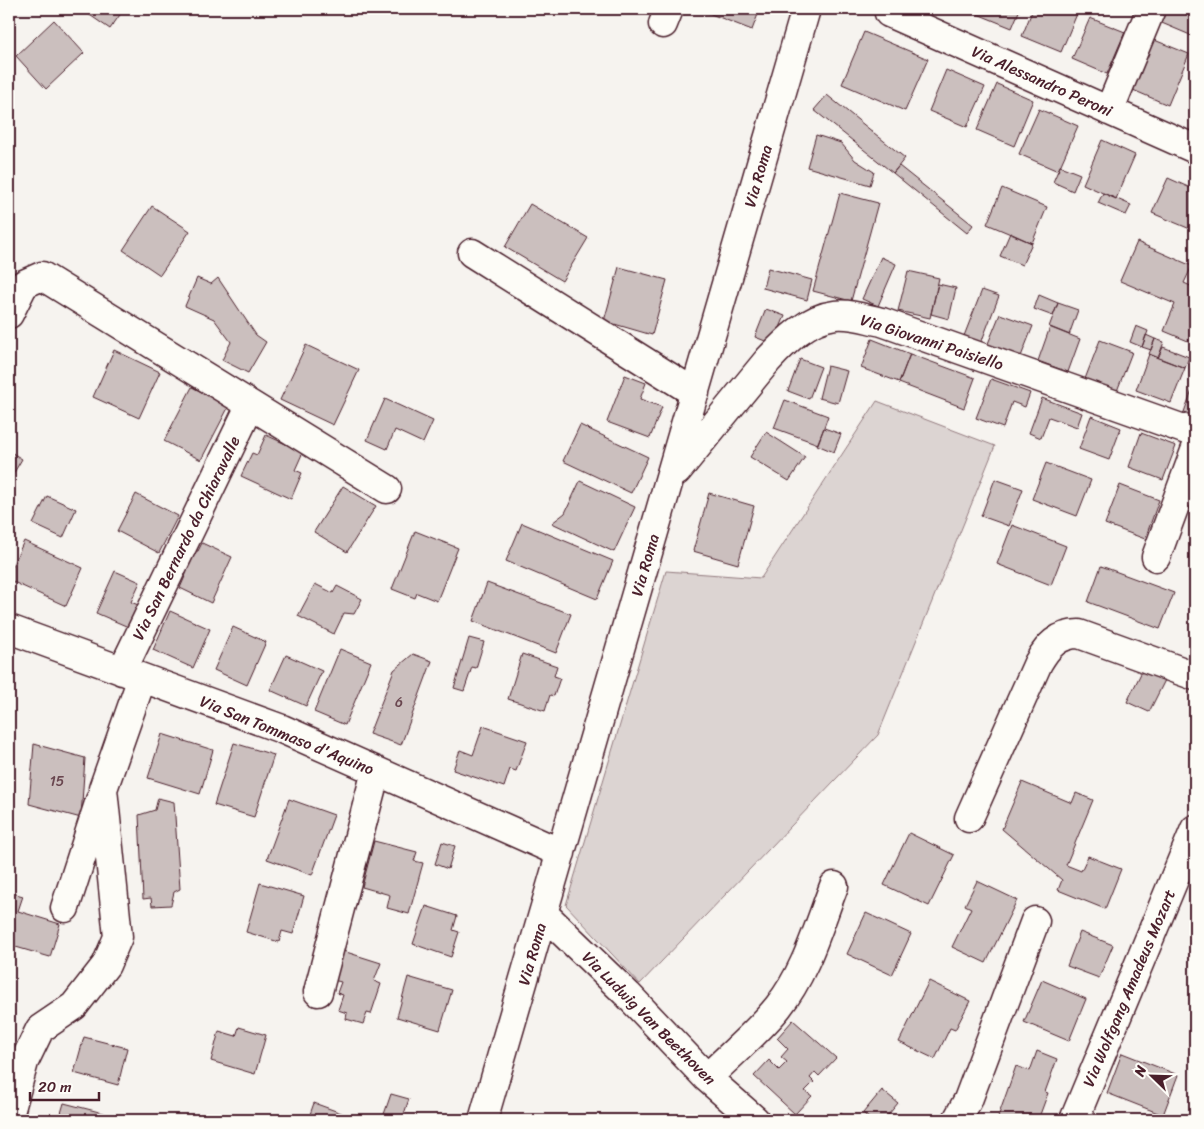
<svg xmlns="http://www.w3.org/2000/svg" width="1204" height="1129" font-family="Sriracha,sans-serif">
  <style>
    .green { fill: #dcd4d2; stroke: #937a7e }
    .building { fill: #cbbfbe; stroke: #4a1f2b }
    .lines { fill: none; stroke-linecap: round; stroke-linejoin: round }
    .minor-casing { stroke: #4a1f2b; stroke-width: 31 }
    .minor { stroke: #fdfcf7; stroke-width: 28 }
    .labels { text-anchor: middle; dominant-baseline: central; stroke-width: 4; stroke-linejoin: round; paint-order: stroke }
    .number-label { font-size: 14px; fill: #6a4750 }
    .street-label { font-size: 16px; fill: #4a1f2b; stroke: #fdfcf7 }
  </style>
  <rect width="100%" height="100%" fill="#f6f3ef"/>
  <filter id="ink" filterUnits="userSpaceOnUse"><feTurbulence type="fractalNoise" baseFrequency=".02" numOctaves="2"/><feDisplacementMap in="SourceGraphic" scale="10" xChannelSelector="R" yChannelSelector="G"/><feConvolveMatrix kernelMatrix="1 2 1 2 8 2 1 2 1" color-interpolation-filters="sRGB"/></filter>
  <g filter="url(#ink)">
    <path class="green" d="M 877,401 L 995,446 L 878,735 L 640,984 L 566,905 L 666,571 L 761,578 Z"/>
    <path class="building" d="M 81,9 L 124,9 L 110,29 Z
      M 698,9 L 760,9 L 752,30 Z
      M 977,9 L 1020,9 L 1012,28 L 975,13 Z
      M 1033,9 L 1079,9 L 1061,52 L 1022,36 Z
      M 1162,9 L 1195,9 L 1195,37 L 1157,21 Z
      M 1090,18 L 1125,32 L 1107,74 L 1072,59 Z
      M 54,20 L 84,53 L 46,89 L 16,56 Z
      M 864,32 L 928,59 L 905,111 L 842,84 Z
      M 1147,37 L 1189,54 L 1168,105 L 1126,87 Z
      M 946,70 L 985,87 L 967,127 L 929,111 Z
      M 997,84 L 1033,100 L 1014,146 L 977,130 Z
      M 827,95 L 905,158 L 893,173 L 814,110 Z
      M 1039,109 L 1078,126 L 1058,171 L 1019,154 Z
      M 816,135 L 841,143 L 855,160 L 874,172 L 870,185 L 807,167 Z
      M 1102,140 L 1135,155 L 1116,199 L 1083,184 Z
      M 899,166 L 973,225 L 967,233 L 893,173 Z
      M 1060,166 L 1080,174 L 1073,191 L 1053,182 Z
      M 1168,178 L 1195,190 L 1195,231 L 1152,213 Z
      M 1002,188 L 1047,207 L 1032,243 L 987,224 Z
      M 840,193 L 878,203 L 851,301 L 813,291 Z
      M 1103,193 L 1131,205 L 1126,215 L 1098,203 Z
      M 530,204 L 588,238 L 562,281 L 505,247 Z
      M 152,206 L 190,231 L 160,275 L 123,250 Z
      M 1010,233 L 1032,243 L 1022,265 L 1000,256 Z
      M 1137,242 L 1192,266 L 1184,283 L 1195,288 L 1195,324 L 1188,341 L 1164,331 L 1175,304 L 1120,281 Z
      M 881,257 L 896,264 L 878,306 L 862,299 Z
      M 619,267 L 667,280 L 652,335 L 604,321 Z
      M 768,268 L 812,280 L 807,300 L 763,288 Z
      M 908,271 L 939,278 L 930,318 L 898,311 Z
      M 197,278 L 211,284 L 218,278 L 256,335 L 266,342 L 248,373 L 222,360 L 231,342 L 214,319 L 185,306 Z
      M 938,284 L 956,288 L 949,319 L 931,314 Z
      M 982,290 L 999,296 L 981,343 L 964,336 Z
      M 1039,295 L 1058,303 L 1053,316 L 1034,309 Z
      M 1058,303 L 1078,310 L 1069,335 L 1049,327 Z
      M 766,309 L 785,316 L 773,344 L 755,337 Z
      M 1000,314 L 1033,326 L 1020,359 L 987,346 Z
      M 1136,326 L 1148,331 L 1142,347 L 1130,342 Z
      M 1050,327 L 1080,339 L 1068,372 L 1038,361 Z
      M 1146,335 L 1155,339 L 1151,350 L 1142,347 Z
      M 872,339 L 910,354 L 899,382 L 861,368 Z
      M 1155,339 L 1164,342 L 1158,358 L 1149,354 Z
      M 1100,340 L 1132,352 L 1117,391 L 1085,379 Z
      M 306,345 L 359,370 L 333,425 L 280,400 Z
      M 1163,347 L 1189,357 L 1185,368 L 1158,358 Z
      M 114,350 L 160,372 L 139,418 L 93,397 Z
      M 910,354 L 975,378 L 964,408 L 899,383 Z
      M 1149,354 L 1185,368 L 1171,403 L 1136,390 Z
      M 800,359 L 821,367 L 809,399 L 788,391 Z
      M 827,366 L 847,371 L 838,403 L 819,398 Z
      M 625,375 L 646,383 L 640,399 L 662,407 L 650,438 L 607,422 Z
      M 991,379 L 1030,393 L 1025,407 L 1012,402 L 1003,428 L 976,418 Z
      M 1195,382 L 1195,416 L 1184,412 Z
      M 192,387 L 229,406 L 201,460 L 164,441 Z
      M 1042,398 L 1082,413 L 1077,427 L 1049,417 L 1041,438 L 1029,433 Z
      M 385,399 L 433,421 L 423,443 L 395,430 L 387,449 L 367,440 Z
      M 785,400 L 828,416 L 818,444 L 774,428 Z
      M 1091,416 L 1121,428 L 1109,460 L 1079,449 Z
      M 580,425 L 648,457 L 631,493 L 563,461 Z
      M 824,428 L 841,434 L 834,452 L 817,445 Z
      M 766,432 L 805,457 L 789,481 L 750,457 Z
      M 1141,433 L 1176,446 L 1163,480 L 1129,467 Z
      M 266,435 L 303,452 L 295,470 L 302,473 L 291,499 L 241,476 L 252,453 L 257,455 Z
      M 9,451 L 22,459 L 9,481 Z
      M 1046,463 L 1091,480 L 1077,516 L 1032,499 Z
      M 995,479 L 1023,489 L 1009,526 L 981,516 Z
      M 580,481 L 635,507 L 614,552 L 552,523 L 565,513 Z
      M 1120,485 L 1159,500 L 1145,539 L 1105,524 Z
      M 343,486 L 376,506 L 347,552 L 314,532 Z
      M 709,493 L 754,506 L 738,564 L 693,551 Z
      M 136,494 L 178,516 L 159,553 L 117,531 Z
      M 47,496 L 76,509 L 63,538 L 33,524 Z
      M 522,523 L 613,561 L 597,599 L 506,561 Z
      M 1012,525 L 1066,546 L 1051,585 L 997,564 Z
      M 415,531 L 458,548 L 437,601 L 417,593 L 415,598 L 392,589 Z
      M 24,541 L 83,568 L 66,606 L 9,580 L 9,573 Z
      M 202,543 L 232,557 L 211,603 L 180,588 L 187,572 L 184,571 L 193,551 L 198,551 Z
      M 1101,566 L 1174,593 L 1160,629 L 1088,602 Z
      M 115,571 L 140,582 L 131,602 L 143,607 L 133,629 L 96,613 Z
      M 487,583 L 571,614 L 556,653 L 473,621 Z
      M 315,584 L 333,593 L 337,586 L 362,599 L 354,614 L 344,613 L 334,634 L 298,616 Z
      M 170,611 L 210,629 L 193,668 L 153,650 Z
      M 233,627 L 266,642 L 247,685 L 214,670 Z
      M 469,638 L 484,642 L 476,668 L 472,667 L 464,691 L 454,688 Z
      M 340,649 L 371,662 L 345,725 L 314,712 Z
      M 413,654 L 432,661 L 401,745 L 369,734 L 394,670 Z
      M 522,654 L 557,666 L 554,676 L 560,678 L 554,696 L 550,695 L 545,711 L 508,699 Z
      M 286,655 L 322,671 L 306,706 L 270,690 Z
      M 1144,667 L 1166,678 L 1149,712 L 1127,702 Z
      M 483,726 L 527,741 L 516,771 L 510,769 L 504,787 L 453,770 L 460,750 L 473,755 Z
      M 162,734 L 213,750 L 200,794 L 148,778 Z
      M 234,743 L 274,755 L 254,817 L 214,805 Z
      M 34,744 L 85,758 L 81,818 L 29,804 Z
      M 1022,782 L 1072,803 L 1076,793 L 1093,800 L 1066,865 L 1081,871 L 1088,856 L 1121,869 L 1105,909 L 1058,890 L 1062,880 L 1002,829 Z
      M 158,798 L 174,802 L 180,889 L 174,892 L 171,905 L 152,906 L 151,898 L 143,899 L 139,815 L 155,810 Z
      M 289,799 L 334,815 L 312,875 L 267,859 Z
      M 909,833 L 954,855 L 929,906 L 884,885 Z
      M 374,841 L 417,852 L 414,861 L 423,863 L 409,914 L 387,908 L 390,895 L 362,887 Z
      M 442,842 L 455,846 L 448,869 L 435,864 Z
      M 977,881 L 1017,900 L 986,963 L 952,947 L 971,908 L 965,905 Z
      M 260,883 L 304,896 L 293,934 L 282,931 L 279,942 L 246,932 Z
      M 9,892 L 23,896 L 18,911 L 60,924 L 50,957 L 9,945 Z
      M 426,906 L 457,916 L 453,930 L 459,932 L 451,957 L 413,944 Z
      M 866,913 L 911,934 L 892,975 L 847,954 Z
      M 1080,932 L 1113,945 L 1099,978 L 1067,966 Z
      M 343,951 L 381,963 L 374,981 L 381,984 L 371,1014 L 367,1013 L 363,1024 L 346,1019 L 347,1013 L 338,1010 L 343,995 L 337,993 L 341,982 L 333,980 Z
      M 408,977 L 452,990 L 440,1030 L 397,1017 Z
      M 1042,980 L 1086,999 L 1069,1041 L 1024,1022 Z
      M 929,981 L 970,1001 L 955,1030 L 950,1028 L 935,1059 L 899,1042 Z
      M 793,1020 L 836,1058 L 819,1076 L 815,1072 L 810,1078 L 814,1082 L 805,1091 L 812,1096 L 795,1114 L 754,1076 L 769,1060 L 779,1070 L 787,1062 L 781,1057 L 788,1049 L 777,1038 Z
      M 239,1027 L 266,1035 L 255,1074 L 211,1061 L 219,1031 L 236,1036 Z
      M 84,1037 L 127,1048 L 118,1085 L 74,1073 Z
      M 1037,1051 L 1057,1059 L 1045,1092 L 1048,1093 L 1038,1120 L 997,1120 L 1016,1066 L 1030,1071 Z
      M 1122,1053 L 1178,1075 L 1163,1115 L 1107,1093 Z
      M 882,1090 L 898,1103 L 884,1120 L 871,1120 L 863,1113 Z
      M 391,1094 L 409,1099 L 402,1120 L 382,1120 Z
      M 64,1103 L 107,1114 L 106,1120 L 59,1120 Z
      M 314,1103 L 344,1114 L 342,1120 L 308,1120 Z
      M 841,1113 L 849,1120 L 835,1120 Z
      M 1109,1114 L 1125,1120 L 1106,1120 Z"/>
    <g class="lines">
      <defs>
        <path id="minor" d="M 889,13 L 1195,149
          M 663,24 L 669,9
          M 1109,111 L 1151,9
          M 472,253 L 695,393
          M 9,314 L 24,284 L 42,276 L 387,489
          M 677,471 L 768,360 C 786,341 808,318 835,315 C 851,313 867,319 882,322 L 1195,433
          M 1156,557 L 1195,451
          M 9,629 L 282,729 L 561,853
          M 122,671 L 250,406
          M 969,818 L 1038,663 C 1048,646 1058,634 1079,634 L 1195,676
          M 65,908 L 100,800
          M 544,914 L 628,995 L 707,1078 L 755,1120
          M 318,992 L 376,771
          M 707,1078 C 730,1055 758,1032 778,1007 C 806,972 818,927 834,886
          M 9,1116 L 24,1062 L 40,1029 L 74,1006 L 106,965 L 118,937 L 103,789 L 142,678
          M 483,1120 L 806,9
          M 957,1120 L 968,1100 L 1035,921
          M 1074,1120 L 1195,829"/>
      </defs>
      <use href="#minor" class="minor-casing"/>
      <use href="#minor" class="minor"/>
    </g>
  </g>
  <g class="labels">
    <g class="number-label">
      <text x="399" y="702">6</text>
      <text x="57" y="781">15</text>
    </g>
    <g class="street-label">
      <text transform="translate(1042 81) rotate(24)">Via Alessandro Peroni</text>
      <text transform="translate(758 176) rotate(-74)">Via Roma</text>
      <text transform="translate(932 342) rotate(18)">Via Giovanni Paisiello</text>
      <text transform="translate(186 538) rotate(-64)">Via San Bernardo da Chiaravalle</text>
      <text transform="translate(645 565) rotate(-74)">Via Roma</text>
      <text transform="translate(287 735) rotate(22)">Via San Tommaso d'Aquino</text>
      <text transform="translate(532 954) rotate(-74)">Via Roma</text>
      <text transform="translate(1129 988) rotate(-67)">Via Wolfgang Amadeus Mozart</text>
      <text transform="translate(649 1018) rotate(45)">Via Ludwig Van Beethoven</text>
    </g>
  </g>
  <rect width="1204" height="1129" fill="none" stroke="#fdfcf7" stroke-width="30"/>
  <rect x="15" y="15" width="1174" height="1099" fill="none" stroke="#4a1f2b" stroke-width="2" filter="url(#ink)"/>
  <g transform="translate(1152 1076) rotate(293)" stroke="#fdfcf7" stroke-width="4" paint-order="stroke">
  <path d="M0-4L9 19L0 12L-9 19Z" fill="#4a1f2b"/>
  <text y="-8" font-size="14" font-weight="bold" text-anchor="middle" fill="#4a1f2b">N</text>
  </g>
  <path d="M30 1092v8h69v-8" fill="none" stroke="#4a1f2b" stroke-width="2.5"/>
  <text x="38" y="1092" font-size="15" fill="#4a1f2b" stroke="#fdfcf7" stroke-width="4" paint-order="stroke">20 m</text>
</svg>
